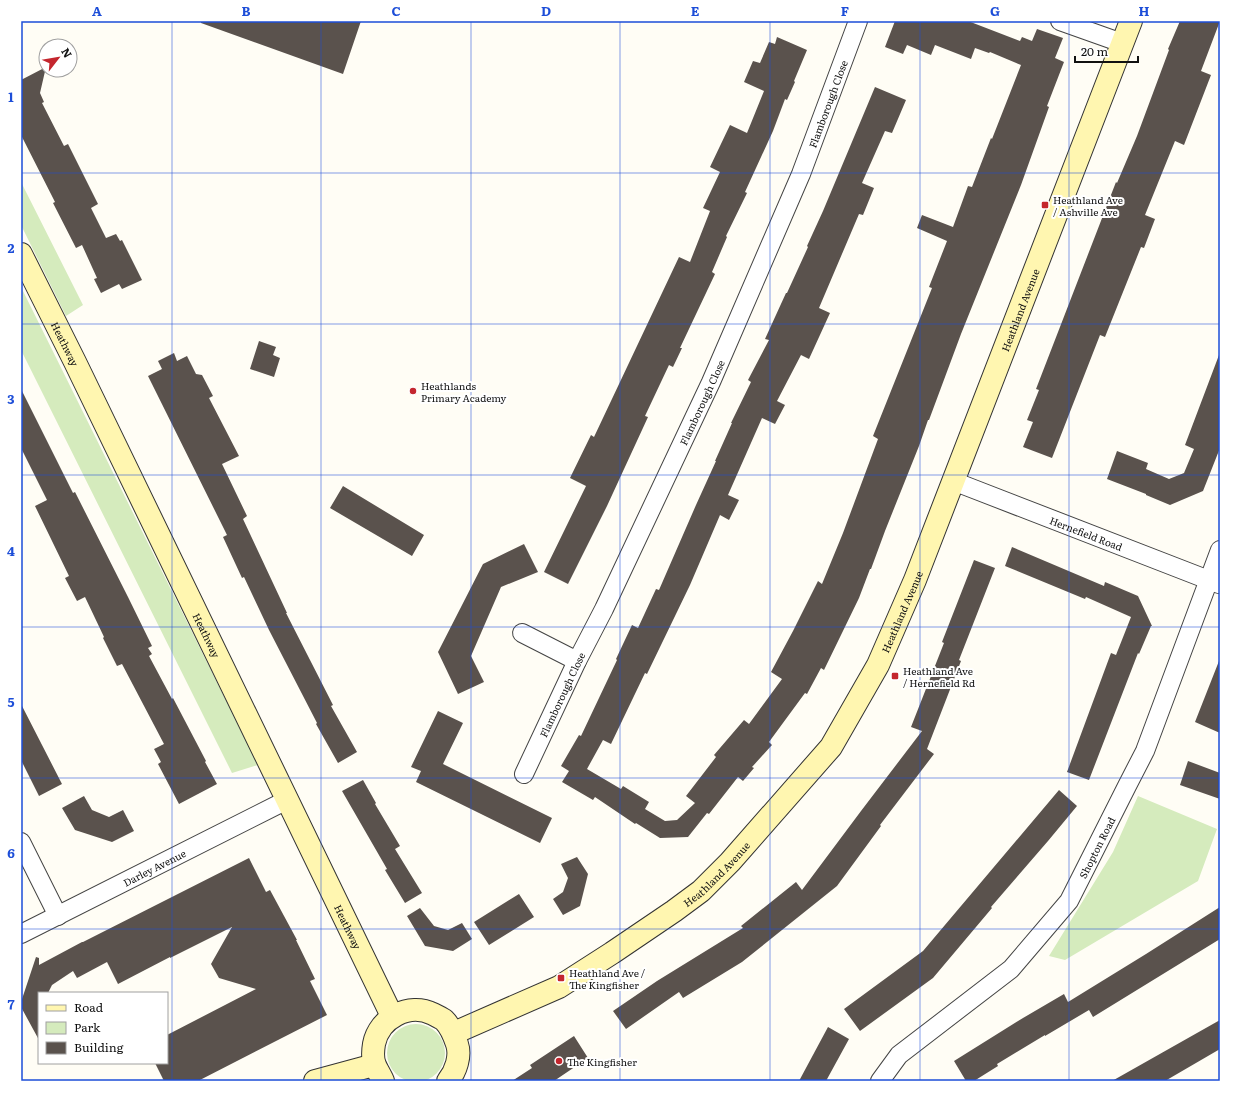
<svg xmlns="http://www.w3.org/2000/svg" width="1241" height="1102" font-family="Literata,serif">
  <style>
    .green { fill: #d5ebbd }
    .building { fill: #5a524d }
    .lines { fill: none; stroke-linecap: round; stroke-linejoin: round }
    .street-casing { stroke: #444; stroke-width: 20 }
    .secondary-casing { stroke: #333; stroke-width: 24 }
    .street { stroke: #fff; stroke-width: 18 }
    .secondary { stroke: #fff6b0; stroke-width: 22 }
    .grid { fill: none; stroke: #1d4ed8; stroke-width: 1; stroke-opacity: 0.55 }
    .poi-dot { fill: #c4262e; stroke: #fff; stroke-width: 1.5 }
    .labels { text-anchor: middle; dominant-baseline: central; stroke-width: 4; stroke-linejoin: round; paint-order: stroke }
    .street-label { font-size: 10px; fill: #111; stroke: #fff }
    .poi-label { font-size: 10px; fill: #111; stroke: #fff; text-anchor: start }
    .neatline { fill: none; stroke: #1d4ed8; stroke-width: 1.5 }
    .grid-label { font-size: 13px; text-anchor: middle; font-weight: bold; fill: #1d4ed8 }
  </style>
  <rect width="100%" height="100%" fill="#fffdf5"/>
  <path class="green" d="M 21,182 L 83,305 L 66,316 L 21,225 Z
    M 21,287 L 258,765 L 232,773 L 21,350 Z
    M 1138,796 L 1217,829 L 1198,881 L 1065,960 L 1049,956 L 1113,852 Z
    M387 1053a29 29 0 1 1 58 0a29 29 0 1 1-58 0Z"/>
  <path class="building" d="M 201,21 L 361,21 L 343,74 L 201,23 Z
    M 895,21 L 968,21 L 1020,41 L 1022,37 L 1032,41 L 1037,29 L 1063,38 L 1055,58 L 1064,62 L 1047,106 L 1049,107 L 1021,185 L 961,334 L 929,420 L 928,420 L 919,446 L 885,531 L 871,569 L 870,569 L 859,598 L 824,670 L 821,668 L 807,694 L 805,693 L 769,742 L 772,745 L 752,767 L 754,768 L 743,781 L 738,777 L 709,814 L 707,813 L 688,837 L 660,838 L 636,823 L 635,824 L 595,797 L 593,800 L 562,782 L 569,771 L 561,766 L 579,735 L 581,736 L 617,660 L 616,659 L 632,625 L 638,628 L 656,589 L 659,590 L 696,505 L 716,461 L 715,461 L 732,423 L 731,423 L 751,382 L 748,380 L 769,340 L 765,339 L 786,293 L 787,293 L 808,247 L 807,246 L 823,211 L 875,87 L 906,100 L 892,133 L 885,131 L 862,183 L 874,188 L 863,215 L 859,214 L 819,308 L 830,313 L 809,359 L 801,355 L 777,401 L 785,405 L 775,424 L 762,418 L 728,495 L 739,500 L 729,520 L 720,515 L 690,585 L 647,674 L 645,673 L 611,744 L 603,740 L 587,769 L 621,789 L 623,786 L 649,802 L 645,809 L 665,821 L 677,820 L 695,803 L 686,796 L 716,757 L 714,755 L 744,720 L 749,724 L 782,679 L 771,672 L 793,631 L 818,581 L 822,584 L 843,533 L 878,439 L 873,436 L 932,288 L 929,287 L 947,241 L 917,228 L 922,215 L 953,227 L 968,186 L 972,187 L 991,138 L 992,139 L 1021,65 L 990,52 L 989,53 L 975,48 L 971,59 L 935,45 L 931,55 L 907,45 L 903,54 L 885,47 Z
    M 1180,21 L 1220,21 L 1201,71 L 1211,75 L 1184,145 L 1175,141 L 1145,215 L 1155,219 L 1144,248 L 1141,247 L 1105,337 L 1100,335 L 1052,458 L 1023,447 L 1033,422 L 1027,420 L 1039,390 L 1036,389 L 1116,182 L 1117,183 L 1137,136 L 1169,50 L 1168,49 Z
    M 777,37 L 807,50 L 794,81 L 795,82 L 787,100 L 785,99 L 773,131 L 745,192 L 747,193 L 726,236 L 727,237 L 712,272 L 715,274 L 680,348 L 682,348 L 673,367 L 669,365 L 645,416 L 648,417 L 607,506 L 568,584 L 544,572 L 586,486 L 570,478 L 591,435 L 594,437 L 679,257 L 690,262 L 710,211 L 703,208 L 720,172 L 710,167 L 730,125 L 747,133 L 764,91 L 744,82 L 753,61 L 760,63 L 769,42 L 775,44 Z
    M 46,67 L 40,93 L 44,102 L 42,103 L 64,146 L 68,144 L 98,204 L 91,208 L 106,238 L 116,234 L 120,241 L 122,240 L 142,280 L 122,289 L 119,284 L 101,293 L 94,279 L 97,278 L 82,245 L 76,248 L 53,203 L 55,202 L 21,135 L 21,80 Z
    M 259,341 L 276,347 L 273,355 L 280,358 L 274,377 L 250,369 Z
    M 174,353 L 177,361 L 187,356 L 196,374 L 202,375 L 213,396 L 209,398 L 239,456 L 222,464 L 247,516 L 243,519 L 287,613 L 286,613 L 333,705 L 331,706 L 357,752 L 338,763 L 316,724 L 317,723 L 269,630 L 244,577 L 242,578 L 223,537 L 227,535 L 148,376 L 162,369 L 158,361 Z
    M 1219,355 L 1220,355 L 1220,448 L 1203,491 L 1170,505 L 1146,495 L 1146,494 L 1107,479 L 1117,451 L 1148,463 L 1146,469 L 1169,479 L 1184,473 L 1194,449 L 1185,445 Z
    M 21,389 L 73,493 L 75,492 L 128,597 L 152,646 L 148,648 L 152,654 L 149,656 L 172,699 L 173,698 L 206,761 L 205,762 L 217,784 L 179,804 L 158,764 L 161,762 L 154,749 L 164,744 L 122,664 L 117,666 L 103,638 L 104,637 L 85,597 L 77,601 L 65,578 L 69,576 L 35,506 L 47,500 L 21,448 Z
    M 343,486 L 424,535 L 412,556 L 330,508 Z
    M 524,544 L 538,572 L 501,587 L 471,656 L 484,682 L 458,694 L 438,652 L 483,564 Z
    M 1012,547 L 1104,586 L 1105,582 L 1138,596 L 1152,626 L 1151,626 L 1139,654 L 1138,653 L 1089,780 L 1067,772 L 1111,653 L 1116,655 L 1131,617 L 1086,597 L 1085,599 L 1005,566 Z
    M 974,560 L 995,568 L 959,660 L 961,661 L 927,749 L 934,754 L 880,825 L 881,826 L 837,886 L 742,962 L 683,998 L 679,992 L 626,1029 L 613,1011 L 657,981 L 743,928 L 741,926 L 796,882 L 802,890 L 861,811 L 922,731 L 911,727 L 944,643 L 942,642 Z
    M 1219,661 L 1220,661 L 1220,733 L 1195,722 Z
    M 21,704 L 62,784 L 39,796 L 21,760 Z
    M 438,711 L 463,723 L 443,764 L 552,818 L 540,843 L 416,782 L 421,771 L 411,767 Z
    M 1188,761 L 1220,773 L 1220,799 L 1180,785 Z
    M 363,780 L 376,803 L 375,804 L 400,846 L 395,849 L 422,893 L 405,903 L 385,870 L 387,869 L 342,791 Z
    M 1059,790 L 1077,806 L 1048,841 L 991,907 L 992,908 L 933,978 L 860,1031 L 844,1009 L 923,951 Z
    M 84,796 L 92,810 L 109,817 L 123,810 L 134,831 L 112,842 L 75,830 L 62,808 Z
    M 577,857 L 588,874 L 580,906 L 563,915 L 553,899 L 563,892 L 568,878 L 561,864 Z
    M 249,858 L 266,892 L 270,890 L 297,940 L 296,940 L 315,979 L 310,981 L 327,1015 L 198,1081 L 164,1081 L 155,1063 L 167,1063 L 167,1035 L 256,989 L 219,978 L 211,964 L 232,927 L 170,958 L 170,957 L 118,984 L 107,962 L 77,978 L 73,971 L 52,985 L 48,993 L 39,993 L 39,1040 L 21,1007 L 21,1002 L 36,957 L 39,958 L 39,965 L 82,942 L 83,942 Z
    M 519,894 L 534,917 L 489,945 L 474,922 Z
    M 1220,907 L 1220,939 L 1093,1017 L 1089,1010 L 1045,1036 L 1045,1035 L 997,1064 L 998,1066 L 974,1081 L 966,1081 L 954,1061 L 1023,1018 L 1064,994 L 1068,1002 L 1146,954 Z
    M 420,908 L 434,926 L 448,930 L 462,923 L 472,939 L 453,951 L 425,946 L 407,916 Z
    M 1220,1020 L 1220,1049 L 1165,1081 L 1112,1081 Z
    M 828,1027 L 849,1039 L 826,1081 L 799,1081 Z
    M 574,1036 L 588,1058 L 554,1081 L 512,1081 L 532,1068 L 530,1065 Z"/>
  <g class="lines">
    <defs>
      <g id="street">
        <path d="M 1060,21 L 1122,43"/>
        <path id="s1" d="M 953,481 L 1219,584"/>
        <path d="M 522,633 L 577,661"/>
        <path id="s2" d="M 524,774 L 577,661 L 604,609 L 711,382 L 801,174 L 858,21"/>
        <path d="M 21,842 L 58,916"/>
        <path id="s3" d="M 21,934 L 287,800"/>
        <path id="s4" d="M 880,1081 L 899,1055 L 1011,969 L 1069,901 L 1127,786 L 1145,751 L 1220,550"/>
      </g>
      <g id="secondary">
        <path id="s5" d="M 21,254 L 75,362 L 392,1016"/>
        <path id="s6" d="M 454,1033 L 559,987 L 612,953 L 674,911 L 701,891 L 730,862 L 831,747 L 878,665 L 915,580 L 1131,21"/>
        <path d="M 315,1081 L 374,1065"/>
        <path d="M 383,1081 C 381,1076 377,1070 375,1065 C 372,1058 373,1050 374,1044 C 379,1018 409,1002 433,1014 C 437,1016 441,1018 444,1020 C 451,1027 454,1035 457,1044 C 461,1056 456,1071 448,1081"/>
      </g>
    </defs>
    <use href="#street" class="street-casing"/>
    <use href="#secondary" class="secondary-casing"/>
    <use href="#street" class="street"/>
    <use href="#secondary" class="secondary"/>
  </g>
  <path class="grid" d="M 172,21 L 172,1081M 321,21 L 321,1081M 471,21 L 471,1081M 620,21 L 620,1081M 770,21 L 770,1081M 920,21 L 920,1081M 1069,21 L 1069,1081M 21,173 L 1220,173M 21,324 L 1220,324M 21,475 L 1220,475M 21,627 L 1220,627M 21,778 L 1220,778M 21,929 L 1220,929"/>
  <g class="poi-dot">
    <rect x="1041" y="201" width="8" height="8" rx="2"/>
    <circle cx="413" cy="391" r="4"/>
    <rect x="891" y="672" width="8" height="8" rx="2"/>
    <rect x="557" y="974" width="8" height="8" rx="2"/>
    <circle cx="559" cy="1061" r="4"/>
  </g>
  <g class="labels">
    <g class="street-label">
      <text stroke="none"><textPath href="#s2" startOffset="736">Flamborough Close</textPath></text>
      <text stroke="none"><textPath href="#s6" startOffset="957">Heathland Avenue</textPath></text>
      <text stroke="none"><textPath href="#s5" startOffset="100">Heathway</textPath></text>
      <text stroke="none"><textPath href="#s2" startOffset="412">Flamborough Close</textPath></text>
      <text stroke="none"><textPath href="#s1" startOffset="143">Hernefield Road</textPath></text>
      <text stroke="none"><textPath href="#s6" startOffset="633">Heathland Avenue</textPath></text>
      <text stroke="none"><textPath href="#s5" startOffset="424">Heathway</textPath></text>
      <text stroke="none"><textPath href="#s2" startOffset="88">Flamborough Close</textPath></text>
      <text stroke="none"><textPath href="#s4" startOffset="323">Shopton Road</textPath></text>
      <text stroke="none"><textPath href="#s3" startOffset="149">Darley Avenue</textPath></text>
      <text stroke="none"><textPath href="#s6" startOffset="309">Heathland Avenue</textPath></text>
      <text stroke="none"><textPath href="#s5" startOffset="748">Heathway</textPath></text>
    </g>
    <g class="poi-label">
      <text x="1053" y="199">Heathland Ave<tspan x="1053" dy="12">/ Ashville Ave</tspan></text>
      <text x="421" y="385">Heathlands<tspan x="421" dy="12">Primary Academy</tspan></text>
      <text x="903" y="670">Heathland Ave<tspan x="903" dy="12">/ Hernefield Rd</tspan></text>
      <text x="569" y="972">Heathland Ave /<tspan x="569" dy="12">The Kingfisher</tspan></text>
      <text x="567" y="1061">The Kingfisher</text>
    </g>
  </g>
  <rect width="1241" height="1102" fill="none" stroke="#ffffff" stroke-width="44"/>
  <rect x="38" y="992" width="130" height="72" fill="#ffffff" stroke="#a0a0a0"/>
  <rect x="46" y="1005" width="20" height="6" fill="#fff6b0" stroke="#a0a0a0"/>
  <text x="74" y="1012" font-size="12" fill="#111111">Road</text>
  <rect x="46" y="1022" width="20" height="12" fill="#d5ebbd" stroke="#a0a0a0"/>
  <text x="74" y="1032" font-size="12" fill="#111111">Park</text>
  <rect x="46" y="1042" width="20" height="12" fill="#5a524d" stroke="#a0a0a0"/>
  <text x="74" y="1052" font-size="12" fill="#111111">Building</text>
  <g transform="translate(58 58) rotate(59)"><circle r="19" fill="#ffffff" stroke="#a0a0a0"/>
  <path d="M0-3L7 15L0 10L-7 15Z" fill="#c4262e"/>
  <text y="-6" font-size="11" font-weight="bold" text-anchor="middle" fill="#111111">N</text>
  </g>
  <path d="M1075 56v6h63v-6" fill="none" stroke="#111111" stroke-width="2"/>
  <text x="1081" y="56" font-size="12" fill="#111111" stroke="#ffffff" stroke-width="3" paint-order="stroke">20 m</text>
  <rect x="22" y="22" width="1197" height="1058" class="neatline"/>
  <g class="grid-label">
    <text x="97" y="16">A</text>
    <text x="246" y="16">B</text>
    <text x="396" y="16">C</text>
    <text x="546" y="16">D</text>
    <text x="695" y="16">E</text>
    <text x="845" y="16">F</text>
    <text x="995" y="16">G</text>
    <text x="1144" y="16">H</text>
    <text x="11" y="102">1</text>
    <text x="11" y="253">2</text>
    <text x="11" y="404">3</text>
    <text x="11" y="556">4</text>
    <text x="11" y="707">5</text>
    <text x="11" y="858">6</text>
    <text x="11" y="1009">7</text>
  </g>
</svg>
